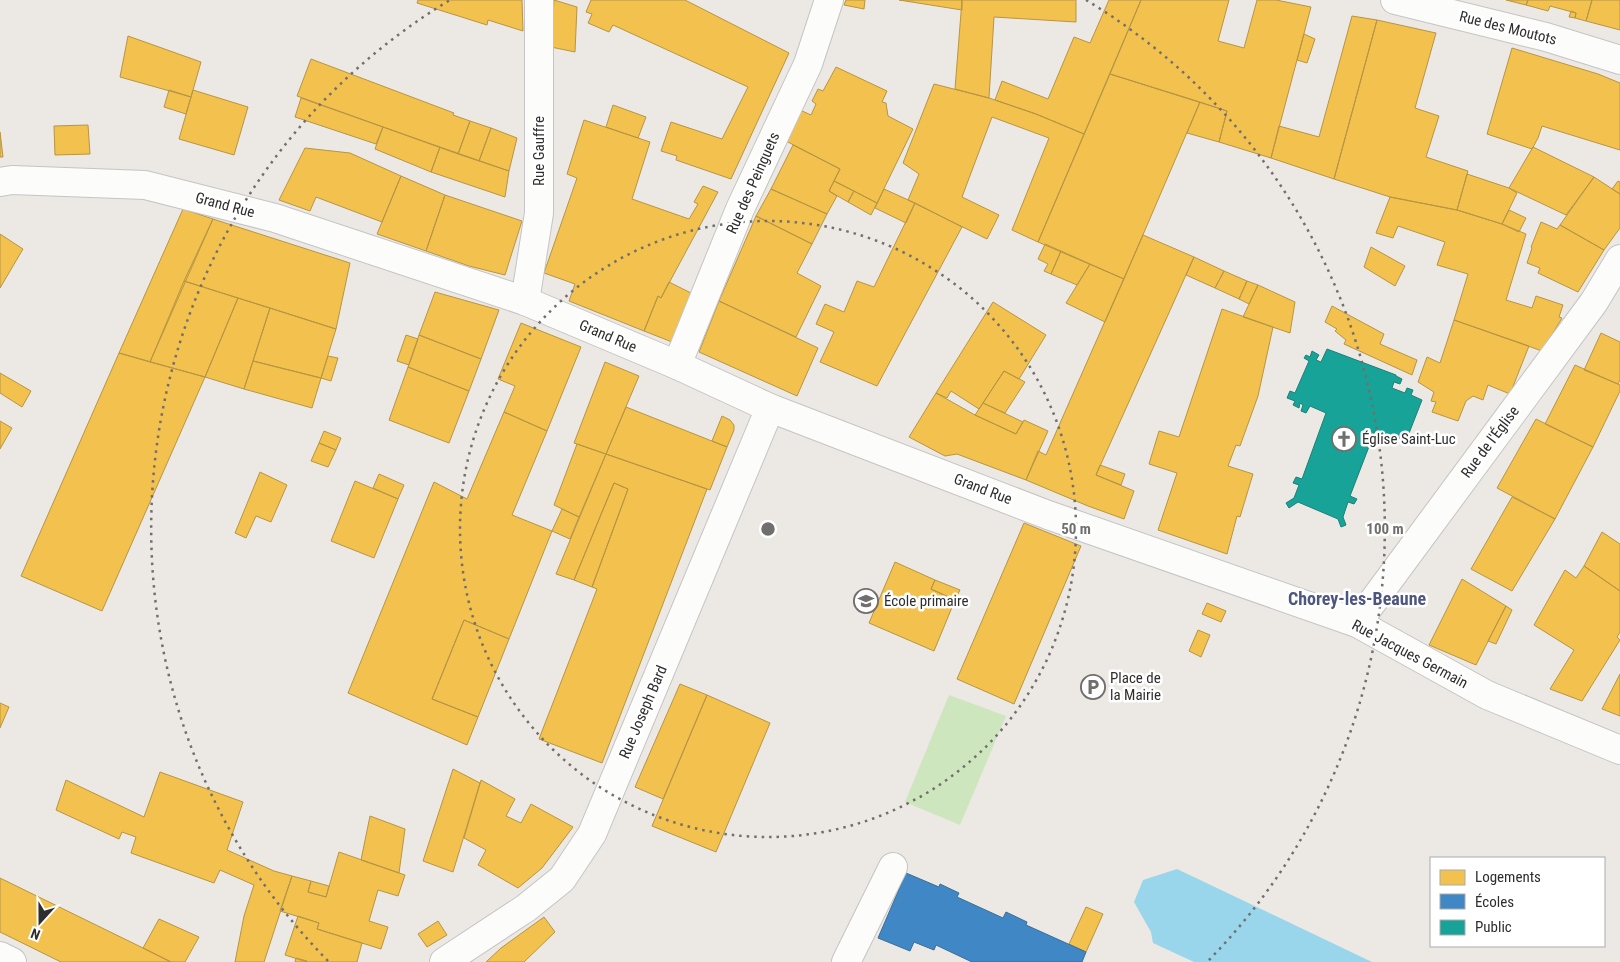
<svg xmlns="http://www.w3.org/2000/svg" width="1620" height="962" font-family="'Roboto Condensed',sans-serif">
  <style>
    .green { fill: #cee6be }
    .water { fill: #99d6ec }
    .homes { fill: #f2c14e; stroke: #b79544 }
    .schools { fill: #3f88c5; stroke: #3a6d98 }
    .public { fill: #17a398; stroke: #1e8078 }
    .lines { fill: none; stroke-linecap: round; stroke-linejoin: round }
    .minor-casing { stroke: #c5c4c5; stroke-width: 30 }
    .tertiary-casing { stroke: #c5c4c5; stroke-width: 30 }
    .minor { stroke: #fcfcfb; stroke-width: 28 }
    .tertiary { stroke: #fcfcfb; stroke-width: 28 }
    .ring { fill: none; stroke: #706f6e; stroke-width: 2.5; stroke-dasharray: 2.5 5 }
    .labels { text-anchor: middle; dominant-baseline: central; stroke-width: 5; stroke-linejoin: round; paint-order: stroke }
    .street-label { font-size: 15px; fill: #2e2e2e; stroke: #fff }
    .poi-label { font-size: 15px; fill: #2e2e2e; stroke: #fff; text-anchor: start }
    .quarter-label { font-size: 18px; font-weight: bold; fill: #4d5680; stroke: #fff }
    .centre { fill: #706f6e; stroke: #fff; stroke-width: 2.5 }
    .ring-label { font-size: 15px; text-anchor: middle; font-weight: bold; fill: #706f6e; stroke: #fff; stroke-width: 5; stroke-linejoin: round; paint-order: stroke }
  </style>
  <rect width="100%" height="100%" fill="#ece8e4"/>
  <path class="green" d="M 949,695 L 1006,716 L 960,825 L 905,802 Z"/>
  <path class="water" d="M 1177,869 L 1372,962 L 1194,962 L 1153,943 L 1151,932 L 1134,902 L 1143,880 Z"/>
  <path class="homes" d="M 418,0 L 522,0 L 523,31 L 488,20 L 487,25 L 417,3 Z
    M 554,0 L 577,7 L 575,52 L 551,47 Z
    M 591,0 L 685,0 L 789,53 L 731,179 L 676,160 L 677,156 L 661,151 L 671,122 L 722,139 L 748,87 L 613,25 L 609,32 L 588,23 L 592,14 L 586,12 Z
    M 846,0 L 865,0 L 864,9 L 844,5 Z
    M 899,0 L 962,0 L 962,10 Z
    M 962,0 L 1076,0 L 1076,22 L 994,17 L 989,98 L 955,89 Z
    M 1109,0 L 1141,0 L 1084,134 L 1036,114 L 995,100 L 1002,81 L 1048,99 L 1074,37 L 1090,43 Z
    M 1141,0 L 1229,0 L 1218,41 L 1244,48 L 1257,0 L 1276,0 L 1311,7 L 1271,158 L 1219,142 L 1227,111 L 1110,74 Z
    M 1506,0 L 1528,0 L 1526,5 Z
    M 1528,0 L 1592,0 L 1586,21 L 1575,18 L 1576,13 L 1550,6 L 1548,11 L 1526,5 Z
    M 1592,0 L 1620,0 L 1620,30 L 1586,21 Z
    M 1571,11 L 1576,13 L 1575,18 L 1569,17 Z
    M 1352,16 L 1377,20 L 1334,179 L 1271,158 L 1279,126 L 1319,137 Z
    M 1377,20 L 1436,33 L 1415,108 L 1439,116 L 1426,157 L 1468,171 L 1457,210 L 1390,197 L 1334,179 Z
    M 1304,34 L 1315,39 L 1307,63 L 1297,60 Z
    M 128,36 L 201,62 L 191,97 L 120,77 Z
    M 1512,48 L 1598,74 L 1620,83 L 1620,150 L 1542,126 L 1538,138 L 1532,149 L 1487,134 Z
    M 311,59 L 454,113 L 453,115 L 470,121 L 458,154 L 297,96 Z
    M 836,67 L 887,91 L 882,102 L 886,103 L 888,116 L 913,129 L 877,203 L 834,181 L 840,169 L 786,141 L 800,110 L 811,115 L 816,104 L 812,101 L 818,89 L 823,91 Z
    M 1110,74 L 1200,102 L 1124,279 L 1038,242 Z
    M 934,84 L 989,98 L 1036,114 L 1084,134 L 1038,242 L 1012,230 L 1049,138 L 992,117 L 962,197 L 999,215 L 987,239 L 908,200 L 919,174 L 903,163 Z
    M 169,90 L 191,97 L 186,114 L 164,107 Z
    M 193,90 L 248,107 L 234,155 L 179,139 Z
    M 301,98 L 383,127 L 376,144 L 295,117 Z
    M 1200,102 L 1227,111 L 1219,142 L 1187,133 Z
    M 613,105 L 646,117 L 638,138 L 606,127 Z
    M 584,120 L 650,142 L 632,199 L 689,219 L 698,204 L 694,202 L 703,186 L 718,192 L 661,298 L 658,296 L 644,331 L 569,301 L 575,284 L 544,273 L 577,178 L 567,174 Z
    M 470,121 L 491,128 L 479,161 L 458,154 Z
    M 88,125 L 90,154 L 55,155 L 54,126 Z
    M 383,127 L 440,147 L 431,172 L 375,149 Z
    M 491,128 L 517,138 L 509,171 L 479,161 Z
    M 0,132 L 3,157 L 0,157 Z
    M 793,145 L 840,169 L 829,191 L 837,196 L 827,214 L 771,189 Z
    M 440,147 L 509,171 L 505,197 L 431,172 Z
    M 1533,147 L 1594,177 L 1566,215 L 1509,188 Z
    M 305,148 L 350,153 L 401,176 L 382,222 L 316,197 L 310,211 L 279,200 Z
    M 1467,174 L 1509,188 L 1517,193 L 1502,224 L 1457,210 Z
    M 401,176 L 445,195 L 426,251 L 377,234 Z
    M 1594,177 L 1620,194 L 1620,228 L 1604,250 L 1560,225 Z
    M 834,181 L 854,191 L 848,202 L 829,191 Z
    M 1618,181 L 1620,182 L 1620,194 L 1612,189 Z
    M 771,189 L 827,214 L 812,244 L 756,216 Z
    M 884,189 L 915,203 L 906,223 L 875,208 Z
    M 854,191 L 877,203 L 871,215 L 848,202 Z
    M 445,195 L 522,221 L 505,275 L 469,266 L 426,251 Z
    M 1390,197 L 1457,210 L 1502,224 L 1526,234 L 1506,300 L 1532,308 L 1536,296 L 1563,305 L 1559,317 L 1562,318 L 1542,351 L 1454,320 L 1468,274 L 1437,265 L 1445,242 L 1398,226 L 1393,238 L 1376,233 Z
    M 915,203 L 962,227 L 877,386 L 820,362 L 834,332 L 816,324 L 825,304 L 844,312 L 857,281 L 874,287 Z
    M 183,209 L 213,219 L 150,362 L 119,353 Z
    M 1509,210 L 1526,218 L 1519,232 L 1502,224 Z
    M 756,216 L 812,244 L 797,273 L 821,286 L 796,337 L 719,301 Z
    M 213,219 L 350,263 L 336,329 L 184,281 Z
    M 1541,222 L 1557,229 L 1560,225 L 1604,250 L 1578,292 L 1538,273 L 1540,268 L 1527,263 L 1532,248 L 1531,247 Z
    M 0,234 L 23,249 L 0,288 Z
    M 1143,235 L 1194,257 L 1096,475 L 1134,491 L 1124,519 L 1088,506 L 1026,480 L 1038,451 L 1046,455 Z
    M 1045,244 L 1061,251 L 1051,274 L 1044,271 L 1048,264 L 1038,259 Z
    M 1371,247 L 1405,266 L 1395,286 L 1364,267 Z
    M 1061,251 L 1090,264 L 1077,285 L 1051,274 Z
    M 1194,257 L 1224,271 L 1215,288 L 1186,275 Z
    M 1090,264 L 1124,279 L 1105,322 L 1066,303 Z
    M 1224,271 L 1247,281 L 1239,299 L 1215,288 Z
    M 184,281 L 238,298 L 205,377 L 150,362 Z
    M 1247,281 L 1258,285 L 1249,304 L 1239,299 Z
    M 669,282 L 691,293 L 672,342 L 644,331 L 658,296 L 661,298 Z
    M 1258,285 L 1295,302 L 1290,333 L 1243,317 Z
    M 435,292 L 499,310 L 481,359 L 419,335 Z
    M 238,298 L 270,308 L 244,389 L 205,377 Z
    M 719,301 L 818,348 L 797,396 L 699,352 Z
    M 993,302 L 1046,335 L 1019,379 L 1004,371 L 979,409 L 951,391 L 947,398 L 936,393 Z
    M 1332,306 L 1384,334 L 1380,344 L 1417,360 L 1412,375 L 1344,344 L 1346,340 L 1335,331 L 1337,329 L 1325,322 Z
    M 270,308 L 336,329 L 321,378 L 253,361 Z
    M 1222,309 L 1273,327 L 1258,396 L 1240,446 L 1236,445 L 1228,466 L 1253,474 L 1240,517 L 1237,516 L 1227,554 L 1158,530 L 1177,473 L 1149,464 L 1159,431 L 1179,437 Z
    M 1454,320 L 1529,346 L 1510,394 L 1488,385 L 1483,400 L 1473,396 L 1466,401 L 1458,421 L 1432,412 L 1436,402 L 1431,401 L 1434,392 L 1418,382 L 1427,357 L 1440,363 Z
    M 521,323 L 581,347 L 547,431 L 504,412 L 515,386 L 498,379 Z
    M 1601,333 L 1620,342 L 1620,380 L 1618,384 L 1584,370 Z
    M 406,335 L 418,339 L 409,365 L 397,361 Z
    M 419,335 L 481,359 L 469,391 L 408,367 Z
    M 119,353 L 205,377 L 102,611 L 21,576 Z
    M 328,356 L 338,358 L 331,381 L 321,378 Z
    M 253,361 L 321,378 L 312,408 L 244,389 Z
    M 605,362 L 639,376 L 606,454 L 574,443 Z
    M 1575,365 L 1620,385 L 1620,391 L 1593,447 L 1545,424 Z
    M 408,367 L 469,391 L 449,443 L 389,420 Z
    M 1004,371 L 1025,382 L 1005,413 L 983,403 Z
    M 0,373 L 31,391 L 22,407 L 0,393 Z
    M 936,393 L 975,415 L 1016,434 L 1024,420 L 1048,431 L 1026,480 L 957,454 L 945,456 L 909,437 Z
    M 983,403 L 1023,422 L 1016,434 L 975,415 Z
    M 626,407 L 727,447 L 710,490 L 606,454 Z
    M 504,412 L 547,431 L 512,515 L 552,531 L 509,639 L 464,620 L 432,699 L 478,717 L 467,745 L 348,693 L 434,482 L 467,499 Z
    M 722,416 L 730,420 L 734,425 L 734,430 L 727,447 L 712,441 Z
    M 1536,419 L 1593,447 L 1555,519 L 1497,488 Z
    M 0,421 L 12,428 L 0,449 Z
    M 324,431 L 341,438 L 336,450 L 319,443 Z
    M 319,443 L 336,450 L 328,467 L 311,461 Z
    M 577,444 L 606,454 L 579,517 L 554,505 Z
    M 606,454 L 707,489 L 602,763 L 539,739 L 597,589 L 592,587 L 628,489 L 614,483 L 574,580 L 556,574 Z
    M 1100,465 L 1125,474 L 1121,485 L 1096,475 Z
    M 260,472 L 287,485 L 271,522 L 256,516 L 246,538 L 235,533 Z
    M 379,474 L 404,485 L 398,499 L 373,488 Z
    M 355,481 L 398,499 L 374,558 L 331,541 Z
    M 614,483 L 628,489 L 592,587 L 574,580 Z
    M 1512,497 L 1555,519 L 1512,591 L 1471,569 Z
    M 562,509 L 579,517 L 570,539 L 552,531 Z
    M 1024,523 L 1081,546 L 1014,704 L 957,679 Z
    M 1602,532 L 1620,544 L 1620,591 L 1584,566 Z
    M 895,562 L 935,580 L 931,589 L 955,600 L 934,651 L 869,623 Z
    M 1584,566 L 1620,591 L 1620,632 L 1617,637 L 1620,640 L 1582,701 L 1550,689 L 1574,650 L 1534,625 L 1565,570 L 1576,578 Z
    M 1462,579 L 1506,606 L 1476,665 L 1429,645 Z
    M 935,580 L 960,590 L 955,600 L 931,589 Z
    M 1207,603 L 1226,611 L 1221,622 L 1202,614 Z
    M 1506,606 L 1512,610 L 1496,644 L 1488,641 Z
    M 464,620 L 509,639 L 478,717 L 432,699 Z
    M 1198,630 L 1210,635 L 1201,657 L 1189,651 Z
    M 1620,674 L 1620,716 L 1602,709 Z
    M 680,684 L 707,695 L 663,799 L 635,787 Z
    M 707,695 L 770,723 L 716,852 L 652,826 Z
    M 0,703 L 9,707 L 0,728 Z
    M 453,769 L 480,783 L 453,872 L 423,861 Z
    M 160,772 L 243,802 L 227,850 L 274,871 L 292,876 L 264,962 L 235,962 L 244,916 L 254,885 L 220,870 L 214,883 L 131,853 L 136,837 L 122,832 L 119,839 L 56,810 L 66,780 L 144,817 Z
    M 481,780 L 515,799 L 506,816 L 521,823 L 531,804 L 573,827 L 542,868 L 518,888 L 478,865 L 486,850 L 464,838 Z
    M 370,816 L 405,829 L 399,873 L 361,860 Z
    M 339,852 L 405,875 L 398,896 L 378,890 L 369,921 L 388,927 L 381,949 L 317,929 L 319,923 L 280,911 L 292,876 L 311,881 L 308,892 L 326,897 Z
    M 0,878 L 143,948 L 171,962 L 61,962 L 0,932 Z
    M 311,881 L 329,886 L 326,897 L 308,892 Z
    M 1086,907 L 1103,914 L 1086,952 L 1069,944 Z
    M 298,916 L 319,923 L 317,929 L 362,943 L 357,962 L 307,962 L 285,955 Z
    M 544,917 L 555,932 L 524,962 L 486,962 L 501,948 Z
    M 159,919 L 199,937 L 185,962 L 171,962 L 143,948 Z
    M 438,921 L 447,935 L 427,947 L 418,934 Z
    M 296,958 L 307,961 L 307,962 L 295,962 Z"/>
  <path class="schools" d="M 906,873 L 939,887 L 940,884 L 959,893 L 957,897 L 1003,918 L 1006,912 L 1027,922 L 1026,925 L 1086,952 L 1082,962 L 972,962 L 936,945 L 934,950 L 914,942 L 910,951 L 878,938 Z"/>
  <path class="public" d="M 1327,349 L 1396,375 L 1396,376 L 1402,379 L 1400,384 L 1394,382 L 1392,388 L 1405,393 L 1407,388 L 1413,390 L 1411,395 L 1422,400 L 1406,441 L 1394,436 L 1391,444 L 1385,442 L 1387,435 L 1375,431 L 1350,496 L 1357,499 L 1354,504 L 1348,502 L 1343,517 L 1346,525 L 1341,527 L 1338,519 L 1298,502 L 1289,508 L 1286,503 L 1294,498 L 1299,485 L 1293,483 L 1296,477 L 1302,479 L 1326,413 L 1310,406 L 1306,413 L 1301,411 L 1303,405 L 1300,403 L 1299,408 L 1293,405 L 1295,401 L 1287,398 L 1290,391 L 1295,393 L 1309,361 L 1304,358 L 1306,355 L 1310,357 L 1312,351 L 1319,355 L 1316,360 L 1321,362 Z"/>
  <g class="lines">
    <defs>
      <path id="minor" d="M 1395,0 L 1546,37 L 1620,60
        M 525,301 L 539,213 L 539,0
        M 677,365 L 740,209 L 808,64 L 829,0
        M 1357,623 L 1487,695 L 1620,750
        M 0,956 L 12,962
        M 444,962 L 526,908 L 562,879 L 592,834 L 770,408
        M 846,962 L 893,867"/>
      <path id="tertiary" d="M 0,182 L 12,180 L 145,185 L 275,218 L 525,301 L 677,365 L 770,408 L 1048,515 L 1357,623 L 1594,302 L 1620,259"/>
    </defs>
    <use href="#minor" class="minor-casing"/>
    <use href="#tertiary" class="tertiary-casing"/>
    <use href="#minor" class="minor"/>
    <use href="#tertiary" class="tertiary"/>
  </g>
  <g class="ring">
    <circle cx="768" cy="529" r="308"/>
    <path d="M328 961A617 617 0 0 1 450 0M1086 0A617 617 0 0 1 1208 961"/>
  </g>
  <defs>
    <symbol id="church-ring" viewBox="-11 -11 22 22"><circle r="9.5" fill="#fff" stroke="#706f6e" stroke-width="1.5"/><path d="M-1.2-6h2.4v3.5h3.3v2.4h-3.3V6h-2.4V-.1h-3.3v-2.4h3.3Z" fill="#706f6e"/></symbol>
    <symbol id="school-ring" viewBox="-11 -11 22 22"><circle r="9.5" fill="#fff" stroke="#706f6e" stroke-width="1.5"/><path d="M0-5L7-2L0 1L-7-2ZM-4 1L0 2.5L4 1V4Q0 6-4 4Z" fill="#706f6e"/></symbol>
    <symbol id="parking-ring" viewBox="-11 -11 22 22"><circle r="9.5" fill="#fff" stroke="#706f6e" stroke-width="1.5"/><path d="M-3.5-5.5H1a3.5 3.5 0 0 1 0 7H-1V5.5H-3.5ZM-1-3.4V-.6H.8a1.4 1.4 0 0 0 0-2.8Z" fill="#706f6e"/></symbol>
  </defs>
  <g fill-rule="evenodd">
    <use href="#church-ring" x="1330" y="425" width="28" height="28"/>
    <use href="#school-ring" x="852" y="587" width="28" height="28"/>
    <use href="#parking-ring" x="1079" y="673" width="28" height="28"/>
  </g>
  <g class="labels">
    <g class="street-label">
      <text transform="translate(1508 28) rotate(14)">Rue des Moutots</text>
      <text transform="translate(539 151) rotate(-90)">Rue Gauffre</text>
      <text transform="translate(753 183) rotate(-66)">Rue des Peinguets</text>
      <text transform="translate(225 205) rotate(15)">Grand Rue</text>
      <text transform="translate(608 336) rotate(23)">Grand Rue</text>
      <text transform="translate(1490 442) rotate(-53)">Rue de l'Église</text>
      <text transform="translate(983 489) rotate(21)">Grand Rue</text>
      <text transform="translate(1410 654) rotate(28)">Rue Jacques Germain</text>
      <text transform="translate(643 712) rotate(-67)">Rue Joseph Bard</text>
    </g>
    <g class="poi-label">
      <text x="1362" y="439">Église Saint-Luc</text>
      <text x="884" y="601">École primaire</text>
      <text x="1110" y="678">Place de<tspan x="1110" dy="17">la Mairie</tspan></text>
    </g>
    <g class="quarter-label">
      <text x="1357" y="598">Chorey-les-Beaune</text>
    </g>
  </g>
  <circle cx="768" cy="529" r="8" class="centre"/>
  <g class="ring-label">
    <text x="1076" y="534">50 m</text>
    <text x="1385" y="534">100 m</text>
  </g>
  <rect x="1430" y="857" width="175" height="90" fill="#ffffff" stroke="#ababab"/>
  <rect x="1440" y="870" width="25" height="15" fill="#f2c14e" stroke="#ababab"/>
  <text x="1475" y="882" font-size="15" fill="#2e2e2e">Logements</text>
  <rect x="1440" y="894" width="25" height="15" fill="#3f88c5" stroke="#ababab"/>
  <text x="1475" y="907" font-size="15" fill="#2e2e2e">Écoles</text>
  <rect x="1440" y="920" width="25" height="15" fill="#17a398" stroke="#ababab"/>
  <text x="1475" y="932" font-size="15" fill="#2e2e2e">Public</text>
  <g transform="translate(40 922) rotate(201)" stroke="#ffffff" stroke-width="4" paint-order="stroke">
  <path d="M0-4L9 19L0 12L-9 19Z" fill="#2e2e2e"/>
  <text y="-8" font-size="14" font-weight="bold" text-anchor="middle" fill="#2e2e2e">N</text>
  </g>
</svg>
